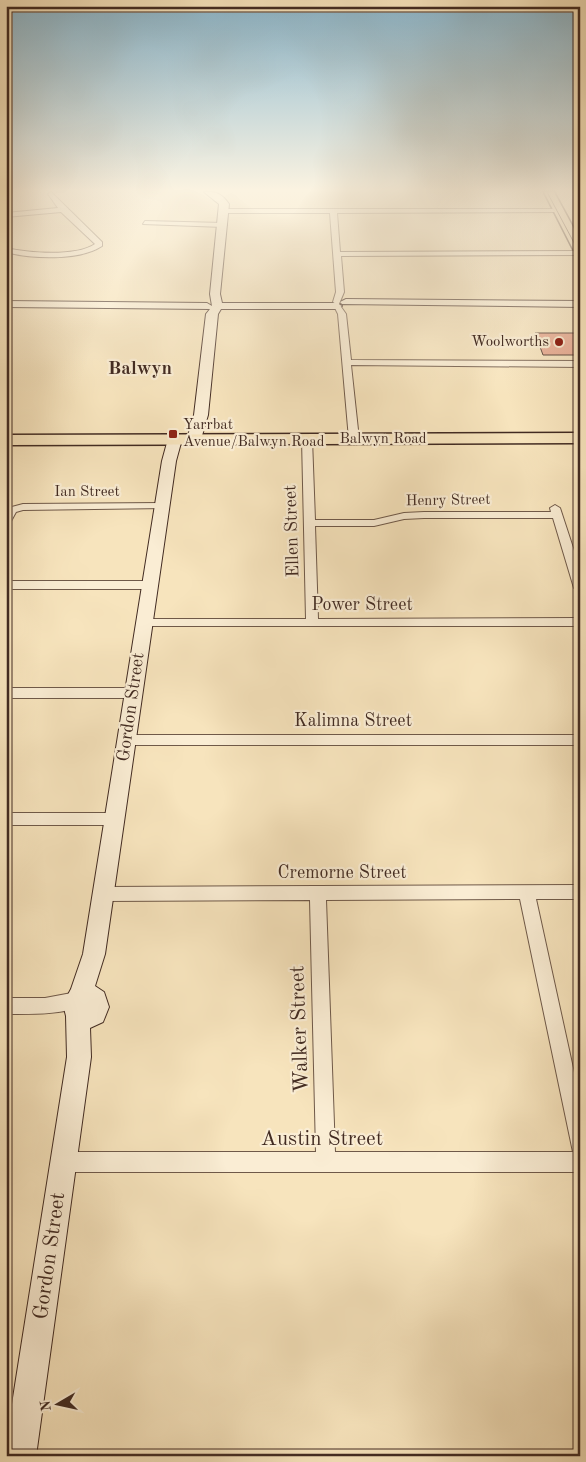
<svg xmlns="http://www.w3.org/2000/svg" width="586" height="1462" font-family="'Old Standard TT',serif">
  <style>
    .building { fill: #e6a38a; stroke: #422b22 }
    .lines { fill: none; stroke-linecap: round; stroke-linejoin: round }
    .street-casing { stroke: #6f5949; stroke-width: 2 }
    .secondary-casing { stroke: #422b22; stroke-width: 2 }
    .primary-casing { stroke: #422b22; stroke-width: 3 }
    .street { fill: #faedd4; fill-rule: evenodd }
    .secondary { fill: #faedd4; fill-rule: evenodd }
    .primary { fill: #f7e4bd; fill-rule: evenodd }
    .tram { stroke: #422b22; stroke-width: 1 }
    .poi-dot { fill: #8f2418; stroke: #faedd4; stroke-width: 2 }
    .labels { text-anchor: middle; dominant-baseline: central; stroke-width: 4.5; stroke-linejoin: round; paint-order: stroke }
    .far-poi-label { font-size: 15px; fill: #422b22; stroke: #faedd4; text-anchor: end }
    .far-street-label { font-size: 15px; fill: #422b22; stroke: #faedd4 }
    .street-label { font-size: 18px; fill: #422b22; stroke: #faedd4 }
    .far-district-label { font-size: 19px; font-weight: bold; fill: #422b22; stroke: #faedd4 }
    .near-street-label { font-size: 21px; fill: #422b22; stroke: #faedd4 }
  </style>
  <rect width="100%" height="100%" fill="#f7e4bd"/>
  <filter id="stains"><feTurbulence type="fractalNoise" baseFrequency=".004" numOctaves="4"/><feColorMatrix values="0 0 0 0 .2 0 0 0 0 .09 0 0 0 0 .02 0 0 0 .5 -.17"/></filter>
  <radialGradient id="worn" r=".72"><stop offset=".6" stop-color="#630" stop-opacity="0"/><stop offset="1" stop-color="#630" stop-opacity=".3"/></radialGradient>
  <path class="building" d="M 535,333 L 580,333 L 580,355 L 543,355 Z"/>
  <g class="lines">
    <defs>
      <path id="street" d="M 51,192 L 102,242 L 102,246 C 80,261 31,259 6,252 L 6,248 C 28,253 76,257 95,244 L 61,212 L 6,217 L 6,213 L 58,208 L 48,194 Z
        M 560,209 L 558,212 L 337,213 L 340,252 L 580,251 L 580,255 L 341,256 L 344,292 L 339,304 L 346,314 L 351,360 L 580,361 L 580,367 L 351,365 L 359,439 L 354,442 L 349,439 L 338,314 L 334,306 L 336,304 L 333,302 L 336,292 L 330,213 L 224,213 L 221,211 L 224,209 Z
        M 145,221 L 223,223 L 227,225 L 223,227 L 143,224 Z
        M 307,436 L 312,439 L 315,520 L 374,520 L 404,513 L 424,512 L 551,512 L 550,508 L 555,505 L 560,508 L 580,569 L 580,592 L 574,588 L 553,518 L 424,518 L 404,519 L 374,526 L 315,526 L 318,619 L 580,618 L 580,626 L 140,626 L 138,623 L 140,620 L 144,619 L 306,619 L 302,439 Z
        M 162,503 L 167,506 L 166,508 L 23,510 L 16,512 L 10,523 L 6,524 L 8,508 L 23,504 Z
        M 6,581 L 150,581 L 156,585 L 150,589 L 6,589 Z
        M 6,688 L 133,688 L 140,693 L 133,698 L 6,698 Z
        M 126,735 L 580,735 L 580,745 L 126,745 L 119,740 Z
        M 6,813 L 115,813 L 120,815 L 122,819 L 120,823 L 115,825 L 6,825 Z
        M 580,885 L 580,899 L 536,899 L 580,1100 L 580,1172 L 64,1172 L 57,1169 L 54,1162 L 57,1155 L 64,1152 L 316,1152 L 310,900 L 104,901 L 98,899 L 96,894 L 98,889 L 104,887 ZM 520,899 L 573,1152 L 335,1152 L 326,900 Z
        M 77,992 L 83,994 L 86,1000 L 83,1006 C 59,1015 32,1014 6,1014 L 6,998 L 45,998 Z"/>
      <path id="secondary" d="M 204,192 C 216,191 222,194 229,204 L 220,294 L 222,303 L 336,303 L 342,306 L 336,309 L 221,309 L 218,314 L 208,415 L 201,439 L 194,443 L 187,439 L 194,415 L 206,314 L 210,309 L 6,307 L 6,301 L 207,303 L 212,306 L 210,294 L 219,204 Z
        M 346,299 L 580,301 L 580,307 L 342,304 L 340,302 Z
        M 175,435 L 182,439 L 176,461 L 105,954 L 95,986 L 104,992 L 109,1007 L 103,1022 L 90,1028 L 91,1057 L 36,1456 L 6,1456 L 6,1442 L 67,1057 L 66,1016 L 63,1004 L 71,989 L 83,954 L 162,461 L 168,439 Z"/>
      <path id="primary" d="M 544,192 L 554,192 L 580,240 L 580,254 L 574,251 Z
        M 580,433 L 580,443 L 6,445 L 6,435 Z"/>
    </defs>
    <use href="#street" class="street-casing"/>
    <use href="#secondary" class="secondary-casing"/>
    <use href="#primary" class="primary-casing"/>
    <use href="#street" class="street"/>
    <use href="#secondary" class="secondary"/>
    <use href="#primary" class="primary"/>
    <path class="tram" d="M 547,192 L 580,254"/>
  </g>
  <linearGradient id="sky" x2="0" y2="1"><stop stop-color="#8ab8d0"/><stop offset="0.48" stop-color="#fbf3e1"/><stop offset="1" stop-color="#fbf3e1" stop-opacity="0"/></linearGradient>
  <rect width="586" height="396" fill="url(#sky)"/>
  <g class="poi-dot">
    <circle cx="559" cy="342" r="5"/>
    <rect x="168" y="429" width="10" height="10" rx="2.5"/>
  </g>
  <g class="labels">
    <g class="far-poi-label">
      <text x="549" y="342">Woolworths</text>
      <text x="183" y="425" text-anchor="start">Yarrbat<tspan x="183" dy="17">Avenue/Balwyn Road</tspan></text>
    </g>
    <g class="far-street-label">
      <text x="383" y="439">Balwyn Road</text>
      <text x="87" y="492">Ian Street</text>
      <text transform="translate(448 501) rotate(-1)">Henry Street</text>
    </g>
    <g class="street-label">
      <text transform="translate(292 531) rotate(-92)">Ellen Street</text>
      <text x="362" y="605">Power Street</text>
      <text transform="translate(131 707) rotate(-82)">Gordon Street</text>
      <text x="353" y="721">Kalimna Street</text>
      <text x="342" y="873">Cremorne Street</text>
    </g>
    <g class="far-district-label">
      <text x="140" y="369">Balwyn</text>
    </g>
    <g class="near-street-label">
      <text transform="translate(300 1029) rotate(-92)">Walker Street</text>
      <text x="322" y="1139">Austin Street</text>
      <text transform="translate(50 1256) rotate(-82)">Gordon Street</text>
    </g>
  </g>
  <rect width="586" height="1462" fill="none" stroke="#f7e4bd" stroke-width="25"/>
  <rect x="8" y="8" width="571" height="1447" fill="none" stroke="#422b22" stroke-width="2.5"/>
  <rect x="12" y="12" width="561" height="1437" fill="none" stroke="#422b22"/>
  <g transform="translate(58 1404) rotate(261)" stroke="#faedd4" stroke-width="4" paint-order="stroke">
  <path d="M0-4L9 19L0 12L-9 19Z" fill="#422b22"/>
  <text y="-8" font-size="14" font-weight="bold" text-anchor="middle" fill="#422b22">N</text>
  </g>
  <rect width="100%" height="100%" filter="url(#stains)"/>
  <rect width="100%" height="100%" fill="url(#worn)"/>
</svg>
